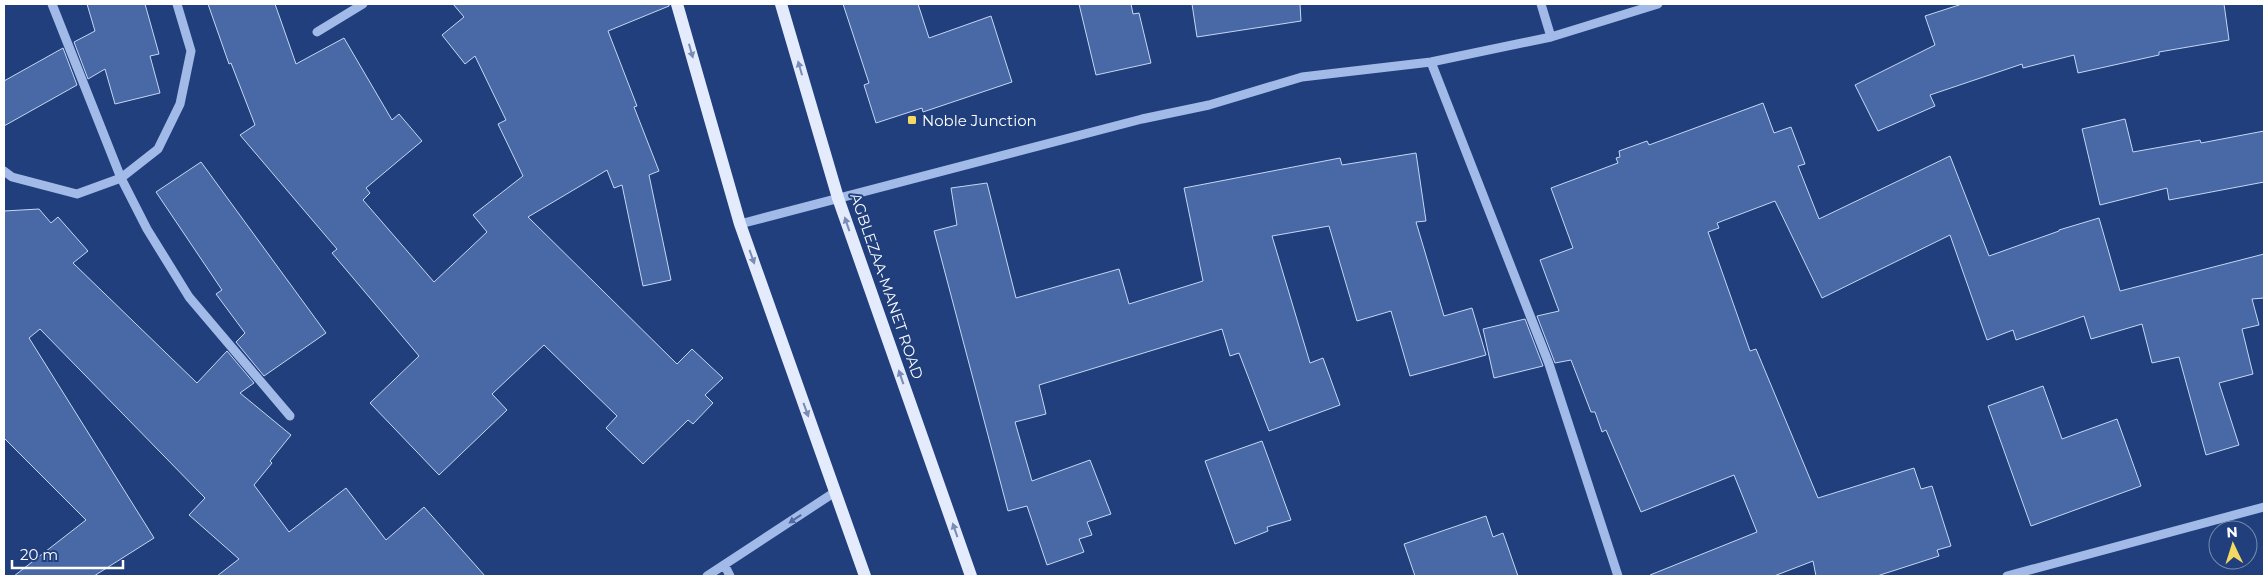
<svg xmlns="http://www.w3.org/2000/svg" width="2268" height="580" font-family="Montserrat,sans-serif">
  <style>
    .building { fill: #4869a6; stroke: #c6d6f5 }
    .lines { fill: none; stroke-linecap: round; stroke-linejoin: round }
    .minor { stroke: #a2bae7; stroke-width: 9 }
    .major { stroke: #e4ebfd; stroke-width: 12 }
    .oneway { fill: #788cb6 }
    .oneway2 { fill: #4e6aa1 }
    .poi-dot { fill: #f4d963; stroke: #203f7c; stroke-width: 2 }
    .labels { text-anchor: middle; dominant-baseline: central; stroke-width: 4; stroke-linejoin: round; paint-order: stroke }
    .poi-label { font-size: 15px; fill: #fff; stroke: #203f7c; text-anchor: start }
    .street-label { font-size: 15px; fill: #fff; stroke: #203f7c }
  </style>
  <rect width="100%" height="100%" fill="#203f7c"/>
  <path class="building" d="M 87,4 L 145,4 L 159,54 L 150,56 L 160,93 L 115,104 L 105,69 L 88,79 L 74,42 L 95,31 Z
    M 208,4 L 275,4 L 296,64 L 344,38 L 392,120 L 399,114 L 422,141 L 366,188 L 370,193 L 363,200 L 434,282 L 487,232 L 473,215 L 523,176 L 498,124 L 506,120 L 475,56 L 465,64 L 442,35 L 464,17 L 453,4 L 669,4 L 669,6 L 608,31 L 637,106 L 634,107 L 659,171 L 649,175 L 671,280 L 643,286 L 622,185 L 614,188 L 607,170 L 528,217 L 677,364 L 692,349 L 723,378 L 705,395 L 713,403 L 693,424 L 688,420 L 643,464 L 606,428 L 617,416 L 544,345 L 492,394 L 507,410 L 439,475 L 370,403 L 419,356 L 332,253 L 337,249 L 240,135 L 255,125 L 231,63 L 229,64 Z
    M 843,4 L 918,4 L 929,38 L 991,16 L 1012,82 L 923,112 L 922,108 L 876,123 L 864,85 L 869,83 Z
    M 1079,4 L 1131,4 L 1133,14 L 1139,13 L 1151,63 L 1096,75 Z
    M 1192,4 L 1300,4 L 1301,21 L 1197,37 Z
    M 1962,4 L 2224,4 L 2229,40 L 2159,52 L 2159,55 L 2078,73 L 2074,55 L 2023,68 L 2022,64 L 1930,95 L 1935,106 L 1878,131 L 1855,85 L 1935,45 L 1925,16 Z
    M 63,48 L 77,85 L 4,126 L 4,81 Z
    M 1763,103 L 1774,133 L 1791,127 L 1805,164 L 1798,166 L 1819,219 L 1950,156 L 1989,256 L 2059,231 L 2059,230 L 2099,218 L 2120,291 L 2264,254 L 2264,298 L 2252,299 L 2259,325 L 2242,329 L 2253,374 L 2219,383 L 2239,445 L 2206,455 L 2179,357 L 2152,363 L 2142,324 L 2091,339 L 2084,316 L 2016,340 L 2013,330 L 1987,340 L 1950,235 L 1822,298 L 1775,201 L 1717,223 L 1719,228 L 1708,232 L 1750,351 L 1756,349 L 1818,498 L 1914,468 L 1921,489 L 1932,486 L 1951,546 L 1937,550 L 1939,556 L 1877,576 L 1816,576 L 1813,561 L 1774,576 L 1650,576 L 1650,575 L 1757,532 L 1734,475 L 1641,512 L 1606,430 L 1602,432 L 1595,412 L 1591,412 L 1571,360 L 1555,363 L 1537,316 L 1559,311 L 1540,260 L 1573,248 L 1551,188 L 1618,163 L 1616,158 L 1620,157 L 1619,151 L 1647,141 L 1649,145 Z
    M 2125,119 L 2133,152 L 2200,140 L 2201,143 L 2264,131 L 2264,182 L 2169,200 L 2167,188 L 2100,205 L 2082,129 Z
    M 1416,153 L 1426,221 L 1416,222 L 1444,316 L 1472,308 L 1486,355 L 1410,376 L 1391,311 L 1357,321 L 1329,226 L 1272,236 L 1310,363 L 1323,358 L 1340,405 L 1269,431 L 1239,353 L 1230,356 L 1222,329 L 1039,385 L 1046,414 L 1015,422 L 1032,481 L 1090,460 L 1111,514 L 1087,522 L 1092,535 L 1079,539 L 1084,552 L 1047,565 L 1027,506 L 1008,511 L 934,231 L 957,225 L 951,188 L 987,183 L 1016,298 L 1119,269 L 1129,304 L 1203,281 L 1184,188 L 1340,158 L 1342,165 Z
    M 201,162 L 326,333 L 264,376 L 236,342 L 245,333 L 216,294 L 222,290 L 156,192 Z
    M 39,209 L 51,223 L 58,217 L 88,251 L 73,263 L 197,383 L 227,351 L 254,383 L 240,393 L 291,435 L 270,461 L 272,463 L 254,485 L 289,532 L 346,488 L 386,540 L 424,507 L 485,576 L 217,576 L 239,559 L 189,515 L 205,498 L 40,329 L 29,338 L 154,538 L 94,576 L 14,576 L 86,520 L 4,438 L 4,211 Z
    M 1525,319 L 1543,366 L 1494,378 L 1483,329 Z
    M 2043,386 L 2062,439 L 2117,419 L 2141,486 L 2031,526 L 1988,406 Z
    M 1262,441 L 1291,520 L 1267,527 L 1268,531 L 1235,544 L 1205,461 Z
    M 1486,516 L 1493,537 L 1503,533 L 1518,576 L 1415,576 L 1404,544 Z"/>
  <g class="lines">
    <path class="minor" d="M 52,4 L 121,178 L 147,229 L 189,297 L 290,416
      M 1541,4 L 1551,37
      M 317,32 L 363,4
      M 1431,62 L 1549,364 L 1618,576
      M 4,171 L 12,177 L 77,194 L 121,178 L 158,149 L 180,104 L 191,51 L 177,4
      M 740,224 L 1142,119 L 1209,105 L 1302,77 L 1431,62 L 1551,37 L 1658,4
      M 725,566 L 730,576
      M 707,576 L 835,492
      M 2007,576 L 2264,507"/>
    <path class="major" d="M 677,4 L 740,224 L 865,576
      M 781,4 L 838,198 L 971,576"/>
  </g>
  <defs><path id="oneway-solid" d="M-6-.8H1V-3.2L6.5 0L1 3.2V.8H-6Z" transform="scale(1.25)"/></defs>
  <g class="oneway">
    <use href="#oneway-solid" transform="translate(691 51) rotate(74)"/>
    <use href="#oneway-solid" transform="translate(800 68) rotate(-106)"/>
    <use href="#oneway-solid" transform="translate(847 224) rotate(-109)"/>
    <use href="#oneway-solid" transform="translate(752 257) rotate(70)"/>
    <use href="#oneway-solid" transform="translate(901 377) rotate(-109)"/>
    <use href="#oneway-solid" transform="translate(806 410) rotate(70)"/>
    <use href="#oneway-solid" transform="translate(955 530) rotate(-109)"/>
  </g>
  <use class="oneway2" href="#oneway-solid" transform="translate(795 519) rotate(146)"/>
  <rect class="poi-dot" x="907" y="115" width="10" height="10" rx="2.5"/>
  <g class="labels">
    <g class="poi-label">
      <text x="922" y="120">Noble Junction</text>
    </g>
    <g class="street-label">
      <text transform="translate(887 286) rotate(71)">AGBLEZAA-MANET ROAD</text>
    </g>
  </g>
  <rect width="2268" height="580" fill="none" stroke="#ffffff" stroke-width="10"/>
  <g transform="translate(2233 545) rotate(356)"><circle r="24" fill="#203f7c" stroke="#798cb0"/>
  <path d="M0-4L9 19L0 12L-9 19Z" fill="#f4d963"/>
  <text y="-8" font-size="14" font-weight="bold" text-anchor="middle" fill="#ffffff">N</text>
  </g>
  <path d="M12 560v8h111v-8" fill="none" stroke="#ffffff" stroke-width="2.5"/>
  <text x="20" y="560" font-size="15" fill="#ffffff" stroke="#203f7c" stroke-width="4" paint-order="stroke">20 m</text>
</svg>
